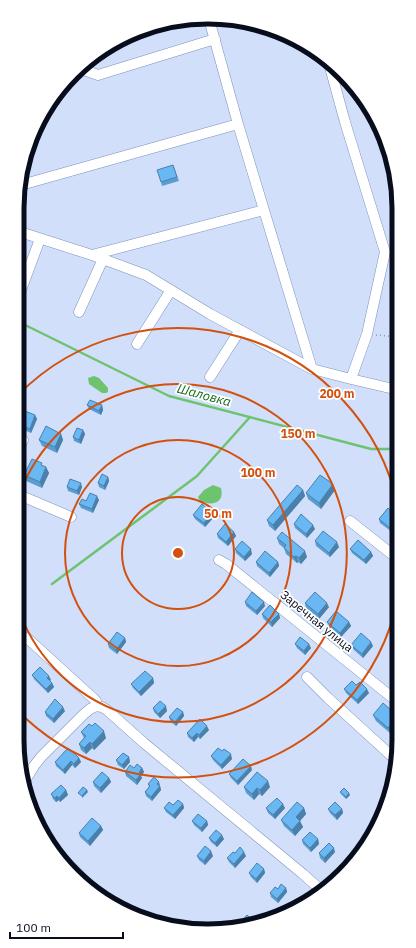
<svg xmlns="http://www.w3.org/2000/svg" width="416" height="948" font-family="'IBM Plex Sans',sans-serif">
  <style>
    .water { fill: #6ec36e }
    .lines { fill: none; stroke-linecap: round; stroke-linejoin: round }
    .stream { stroke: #6ec36e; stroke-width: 2.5 }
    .minor-casing { stroke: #7d92bc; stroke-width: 11 }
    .path { stroke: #8c97ae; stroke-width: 1.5; stroke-dasharray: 1 3; stroke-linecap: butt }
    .minor { stroke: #fff; stroke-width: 10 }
    .wall { fill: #5a9dd1 }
    .shaded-wall { fill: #4a80aa }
    .building { fill: #69b7f3; stroke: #4a80aa }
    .ring { fill: none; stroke: #d2510e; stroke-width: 2 }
    .labels { text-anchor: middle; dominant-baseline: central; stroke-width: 3.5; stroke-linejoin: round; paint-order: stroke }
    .street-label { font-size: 12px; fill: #070d1c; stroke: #fff }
    .water-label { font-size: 13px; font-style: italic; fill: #0e6918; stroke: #fff }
    .rim { fill: none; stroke: #070d1c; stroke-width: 5 }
    .centre { fill: #d2510e; stroke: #fff; stroke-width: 2 }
    .ring-label { font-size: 12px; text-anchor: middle; font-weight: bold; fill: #d2510e; stroke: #fff; stroke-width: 3.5; stroke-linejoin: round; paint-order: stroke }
  </style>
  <rect width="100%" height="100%" fill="#d1dffa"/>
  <path class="water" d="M 94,376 L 99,378 L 108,388 L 108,392 L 106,393 L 102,393 L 89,384 L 88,378 Z
    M 213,485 L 221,488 C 225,504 211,506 200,501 L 198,497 L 204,490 Z"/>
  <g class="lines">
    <path class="stream" d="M 17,321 L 169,396 L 371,449 L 398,449
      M 52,584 L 197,476 L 250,417"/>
    <defs>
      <path id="minor" d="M 81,69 L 98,75 L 215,39
        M 238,124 L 312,369 L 351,379 L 367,334 L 385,252 L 345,122 L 328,60
        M 25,160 L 33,137
        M 21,185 L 238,124 L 209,19
        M 17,231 L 92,255 L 146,275 L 210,314 L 312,369
        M 92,255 L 264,210
        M 21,290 L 40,239
        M 79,312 L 103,259
        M 137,344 L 171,290
        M 210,377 L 240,330
        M 351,379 L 398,390
        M 17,454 L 23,440
        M 17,494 L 71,517
        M 350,521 L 398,559
        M 219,560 L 226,564 L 399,703
        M 27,638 L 93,698 L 96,701 L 96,706
        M 307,677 L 328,698 L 396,760
        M 96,706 L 102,707 L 107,710 L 144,743 L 303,874 L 322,891
        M 24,782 L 34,766 L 41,757 L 84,714 L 90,709 L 96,706
        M 57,853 L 91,887"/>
    </defs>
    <use href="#minor" class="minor-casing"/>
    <path class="path" d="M 376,335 L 398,337"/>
    <use href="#minor" class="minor"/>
  </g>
  <path class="wall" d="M 173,165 L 179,181 L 162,186 L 161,182 Z
    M 87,405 L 102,405 L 103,410 L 101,415 L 89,409 Z
    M 35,415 L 37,419 L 31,433 L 17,427 L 17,417 Z
    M 83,430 L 85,434 L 81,444 L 74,441 L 73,437 Z
    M 61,434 L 63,440 L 57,453 L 42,446 L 39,440 Z
    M 46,467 L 49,473 L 42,488 L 26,481 L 24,475 Z
    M 108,477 L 109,481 L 105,490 L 99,487 L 98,483 Z
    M 67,487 L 82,487 L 79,495 L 68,491 Z
    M 303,490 L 305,496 L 275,531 L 269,526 L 267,520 Z
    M 335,490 L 321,509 L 308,499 L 306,493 Z
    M 99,500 L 93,513 L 81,508 L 79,504 L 86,501 Z
    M 388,508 L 392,532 L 380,523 L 379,519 Z
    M 212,513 L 214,517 L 205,527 L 195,519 L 193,515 Z
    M 294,524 L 315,529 L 307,538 L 295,528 Z
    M 234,532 L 236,536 L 228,546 L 218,538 L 217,534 Z
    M 277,538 L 307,557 L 301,564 L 298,562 L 297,563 L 286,554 L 284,548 L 279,544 Z
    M 315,541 L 339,547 L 330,557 L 316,546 Z
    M 235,549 L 252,554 L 245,561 L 236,553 Z
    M 350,549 L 371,552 L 373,556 L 366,564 L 352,553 Z
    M 256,562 L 278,562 L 279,566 L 270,577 L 257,566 Z
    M 245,602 L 265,606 L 257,615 L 246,606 Z
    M 305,603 L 329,607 L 319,619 L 306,608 Z
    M 262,614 L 279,614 L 280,618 L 272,627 L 263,618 Z
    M 327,622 L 349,622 L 351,626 L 341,637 L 329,626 Z
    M 125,638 L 126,642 L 117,654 L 109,648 L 108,644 Z
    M 295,644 L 311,648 L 305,655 L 297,648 Z
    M 351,645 L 373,646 L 363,658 L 353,649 Z
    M 32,675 L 51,680 L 50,680 L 52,683 L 54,687 L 48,693 L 34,679 Z
    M 153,678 L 154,683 L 141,696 L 133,688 L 131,684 Z
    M 344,689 L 369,693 L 358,704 L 346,693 Z
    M 153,708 L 167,711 L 160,718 L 154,712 Z
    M 65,711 L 54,723 L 46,716 L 45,712 Z
    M 183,712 L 184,716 L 176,726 L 171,722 L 169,717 Z
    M 373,715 L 398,716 L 399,719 L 399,724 L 391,734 L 376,721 Z
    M 209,730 L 200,739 L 198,737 L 194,742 L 188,737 L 187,733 Z
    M 81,732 L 106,738 L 94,750 L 92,748 L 86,754 L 81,750 L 79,744 L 84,738 Z
    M 222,751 L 232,759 L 222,769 L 213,760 L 211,756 Z
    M 129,757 L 130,762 L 124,769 L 118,765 L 116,760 Z
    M 79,758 L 81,762 L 75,768 L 72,765 L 65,774 L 56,766 L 55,762 Z
    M 134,768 L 142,768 L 144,772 L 141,776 L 142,778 L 137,785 L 126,776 L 125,772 Z
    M 252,770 L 238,785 L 231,778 L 229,774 Z
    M 109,778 L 111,782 L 101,793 L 94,786 L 93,782 Z
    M 148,784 L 160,786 L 161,790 L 152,801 L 146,796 L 145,792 L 149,787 Z
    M 244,787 L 270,787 L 262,796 L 259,794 L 254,800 L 246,793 Z
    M 66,790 L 68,795 L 60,802 L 59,800 L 56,802 L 53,799 L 51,794 Z
    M 340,792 L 350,795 L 346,799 L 341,794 Z
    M 183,804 L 184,808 L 175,819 L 166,812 L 164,808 Z
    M 266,808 L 285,808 L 275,819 L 268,813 Z
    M 304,808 L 306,814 L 300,821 L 303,827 L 295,836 L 284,826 L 281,820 Z
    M 328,809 L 342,809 L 343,813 L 337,820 L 330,813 Z
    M 192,821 L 207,821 L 208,825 L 202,832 L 194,825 Z
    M 101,826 L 103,830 L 90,846 L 80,837 L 79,833 Z
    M 209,838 L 224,839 L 217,847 L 211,842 Z
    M 318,839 L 319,844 L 311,852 L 303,844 L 302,840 Z
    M 335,852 L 325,863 L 320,858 L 319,853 Z
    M 235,853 L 246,856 L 235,868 L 229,862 L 227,858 Z
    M 197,856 L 213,856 L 205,865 L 199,860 Z
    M 264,869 L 265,873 L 257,883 L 251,877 L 249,873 Z
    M 286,888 L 287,892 L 278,903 L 271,897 L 270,893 L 278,889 Z
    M 254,921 L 255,924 L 245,927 L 242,926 L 241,922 Z"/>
  <path class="shaded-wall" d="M 102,405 L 103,410 L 101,415 L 99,411 Z
    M 35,415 L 37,419 L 31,433 L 30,429 Z
    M 83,430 L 85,434 L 81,444 L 79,440 Z
    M 61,434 L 63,440 L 57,453 L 55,447 Z
    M 46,467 L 49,473 L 42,488 L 40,482 Z
    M 108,477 L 109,481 L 105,490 L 104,486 Z
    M 81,483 L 82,487 L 79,495 L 77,491 Z
    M 333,484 L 335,490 L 321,509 L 319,503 Z
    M 303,490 L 305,496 L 275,531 L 273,525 Z
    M 97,496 L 99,500 L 93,513 L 92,509 Z
    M 212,513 L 214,517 L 205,527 L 204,523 Z
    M 398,518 L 398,524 L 392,532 L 390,528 Z
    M 313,525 L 315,529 L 307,538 L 306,534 Z
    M 234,532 L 236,536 L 228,546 L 226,542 Z
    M 337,542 L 339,547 L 330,557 L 329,553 Z
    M 251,549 L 252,554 L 245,561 L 244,557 Z
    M 305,551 L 307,557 L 301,564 L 299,558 Z
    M 371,552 L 373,556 L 366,564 L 364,560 Z
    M 296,556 L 298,562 L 297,563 L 294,557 Z
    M 278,562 L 279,566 L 270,577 L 269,573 Z
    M 22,593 L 23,597 L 17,603 L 17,597 Z
    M 264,602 L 265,606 L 257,615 L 256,611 Z
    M 327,603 L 329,607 L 319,619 L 318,614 Z
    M 279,614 L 280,618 L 272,627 L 271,622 Z
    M 349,622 L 351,626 L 341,637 L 340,633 Z
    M 24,623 L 25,627 L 19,633 L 18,629 Z
    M 125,638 L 126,642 L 117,654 L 116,650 Z
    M 371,642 L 373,646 L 363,658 L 362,654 Z
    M 309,644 L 311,648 L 305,655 L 304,651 Z
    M 49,676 L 51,680 L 48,682 L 47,678 Z
    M 153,678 L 154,683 L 141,696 L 139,692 Z
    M 52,683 L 54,687 L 48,693 L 46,689 Z
    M 367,689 L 369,693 L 358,704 L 357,700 Z
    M 166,706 L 167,711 L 160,718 L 158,714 Z
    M 63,707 L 65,711 L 54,723 L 53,719 Z
    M 183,712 L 184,716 L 176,726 L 175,722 Z
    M 398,716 L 399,719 L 399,724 L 391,734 L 388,728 Z
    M 207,726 L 209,730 L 200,739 L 199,735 Z
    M 104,731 L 106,738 L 94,750 L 92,744 Z
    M 197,733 L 198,737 L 194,742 L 192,738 Z
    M 90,742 L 92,748 L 86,754 L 84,748 Z
    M 231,754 L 232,759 L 222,769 L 221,765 Z
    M 129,757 L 130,762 L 124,769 L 122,765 Z
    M 79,758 L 81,762 L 75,768 L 74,764 Z
    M 71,761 L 72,765 L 65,774 L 63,770 Z
    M 251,766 L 252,770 L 238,785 L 237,781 Z
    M 142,768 L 144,772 L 141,776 L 142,778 L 137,785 L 136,780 L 139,773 Z
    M 109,778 L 111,782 L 101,793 L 100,788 Z
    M 268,781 L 270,787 L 262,796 L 260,790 Z
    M 159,782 L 161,790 L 152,801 L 151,797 L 157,784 Z
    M 257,788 L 259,794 L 254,800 L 252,794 Z
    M 66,790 L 68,795 L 60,802 L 59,798 Z
    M 87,790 L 88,792 L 82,798 L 82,796 Z
    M 349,793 L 350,795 L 346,799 L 346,797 Z
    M 57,796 L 59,800 L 56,802 L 55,798 Z
    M 183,804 L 184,808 L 175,819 L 173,815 Z
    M 283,804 L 285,808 L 275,819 L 273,815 Z
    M 39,808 L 41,812 L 36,817 L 34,814 Z
    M 304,808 L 306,814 L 300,821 L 303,827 L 295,836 L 292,830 L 296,817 Z
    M 342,809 L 343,813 L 337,820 L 335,815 Z
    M 207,821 L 208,825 L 202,832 L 201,828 Z
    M 101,826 L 103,830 L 90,846 L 88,841 Z
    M 222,835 L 224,839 L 217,847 L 215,843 Z
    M 318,839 L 319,844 L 311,852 L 310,848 Z
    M 334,848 L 335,852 L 325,863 L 324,858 Z
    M 211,851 L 213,856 L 205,865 L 204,861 Z
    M 244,852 L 246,856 L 235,868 L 234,864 Z
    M 264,869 L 265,873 L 257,883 L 256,879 Z
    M 286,888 L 287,892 L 278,903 L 277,899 Z
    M 300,903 L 301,906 L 296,908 Z
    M 254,921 L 255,924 L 250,925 Z"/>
  <path class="building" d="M 173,165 L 177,177 L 161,182 L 157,170 Z
    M 90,400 L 102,405 L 99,411 L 87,405 Z
    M 20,409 L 35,415 L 30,429 L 17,424 L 17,417 Z
    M 46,426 L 61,434 L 55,447 L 39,440 Z
    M 77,428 L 83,430 L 79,440 L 73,437 Z
    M 32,459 L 42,463 L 41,465 L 46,467 L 40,482 L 24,475 Z
    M 102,474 L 108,477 L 104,486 L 98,483 Z
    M 320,475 L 333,484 L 319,503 L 306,493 Z
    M 70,479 L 81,483 L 77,491 L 67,487 Z
    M 297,485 L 303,490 L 273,525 L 267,520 Z
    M 90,493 L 97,496 L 92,509 L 79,504 L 82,499 L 86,501 Z
    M 202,504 L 212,513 L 204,523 L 193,515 Z
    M 388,508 L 398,517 L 398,518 L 390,528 L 379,519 Z
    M 301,514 L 313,525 L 306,534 L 294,524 Z
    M 225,524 L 234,532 L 226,542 L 217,534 Z
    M 323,531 L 337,542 L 329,553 L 315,541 Z
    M 282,532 L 305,551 L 299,558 L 296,556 L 294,557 L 284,548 L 286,545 L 277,538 Z
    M 358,540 L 371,552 L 364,560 L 350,549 Z
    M 242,541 L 251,549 L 244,557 L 235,549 Z
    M 265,551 L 278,562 L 269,573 L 256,562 Z
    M 17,588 L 22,593 L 17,597 Z
    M 252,592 L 264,602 L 256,611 L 245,602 Z
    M 315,592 L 327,603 L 318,614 L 305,603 Z
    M 270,605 L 279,614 L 271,622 L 262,614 Z
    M 336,611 L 349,622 L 340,633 L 327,622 Z
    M 17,616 L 24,623 L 18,629 L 17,629 Z
    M 117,632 L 125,638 L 116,650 L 108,644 Z
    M 361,633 L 371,642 L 362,654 L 351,645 Z
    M 300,637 L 309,644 L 304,651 L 295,644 Z
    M 40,667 L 49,676 L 47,678 L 52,683 L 46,689 L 32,675 Z
    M 145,671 L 153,678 L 139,692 L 131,684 Z
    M 352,681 L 356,685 L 360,682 L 367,689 L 357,700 L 344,689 Z
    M 55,699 L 63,707 L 53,719 L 45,712 Z
    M 160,701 L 166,706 L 158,714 L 153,708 Z
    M 383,703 L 398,716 L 388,728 L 373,715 Z
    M 177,708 L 183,712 L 175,722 L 169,717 Z
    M 200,719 L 207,726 L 199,735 L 197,733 L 192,738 L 187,733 Z
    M 95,723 L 104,731 L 92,744 L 90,742 L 84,748 L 79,744 L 86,736 L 81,732 L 89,724 L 92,726 Z
    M 68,748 L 79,758 L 74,764 L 71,761 L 63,770 L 55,762 Z
    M 218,748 L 222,751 L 224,749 L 231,754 L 221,765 L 211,756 Z
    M 123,753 L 129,757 L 122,765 L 116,760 Z
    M 243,759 L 251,766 L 237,781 L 229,774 Z
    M 137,764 L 142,768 L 139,773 L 141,774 L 136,780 L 125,772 L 130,765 L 134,768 Z
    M 102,772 L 109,778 L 100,788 L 93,782 Z
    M 257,772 L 268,781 L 260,790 L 257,788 L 252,794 L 244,787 Z
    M 154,777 L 159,782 L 157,784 L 160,786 L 151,797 L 145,792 L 150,786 L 148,784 Z
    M 61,785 L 66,790 L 59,798 L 57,796 L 55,798 L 51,794 Z
    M 83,787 L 87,790 L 82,796 L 78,793 Z
    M 344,788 L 349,793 L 346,797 L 340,792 Z
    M 27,797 L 39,808 L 34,814 L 27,802 Z
    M 277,798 L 283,804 L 273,815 L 266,808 Z
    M 178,800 L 183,804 L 173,815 L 164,808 L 169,802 L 173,805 Z
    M 297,802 L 304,808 L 296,817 L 300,821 L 292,830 L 281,820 Z
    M 335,802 L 342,809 L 335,815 L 328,809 Z
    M 198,814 L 207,821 L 201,828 L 192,821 Z
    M 92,818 L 101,826 L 88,841 L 79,833 Z
    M 216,830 L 222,835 L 215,843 L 209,838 Z
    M 310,832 L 318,839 L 310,848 L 302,840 Z
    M 329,843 L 334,848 L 324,858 L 319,853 Z
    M 205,846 L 211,851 L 204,861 L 197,856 Z
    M 240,847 L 244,852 L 234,864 L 227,858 L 233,852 L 235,853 Z
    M 257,863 L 264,869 L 256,879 L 249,873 Z
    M 345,864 L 349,868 L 342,874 L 339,871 Z
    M 281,884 L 286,888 L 277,899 L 270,893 L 275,887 L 278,889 Z
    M 296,900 L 300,903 L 296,908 L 285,912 Z
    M 247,915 L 254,921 L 250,925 L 246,927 L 241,922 Z"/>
  <g class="ring">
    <circle cx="178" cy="553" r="56"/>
    <circle cx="178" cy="553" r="113"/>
    <path d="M17 501A169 169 0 1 1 17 605"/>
    <path d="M398 598A225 225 0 0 1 18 711M18 395A225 225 0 0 1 398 506"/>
  </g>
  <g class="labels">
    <g class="street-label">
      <text transform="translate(317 621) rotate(39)">Заречная улица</text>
    </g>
    <g class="water-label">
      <text transform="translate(204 395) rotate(15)">Шаловка</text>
    </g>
  </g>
  <path d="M0 0H416V948H0ZM208 24H208A184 184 0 0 1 392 208V740A184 184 0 0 1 208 924H208A184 184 0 0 1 24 740V208A184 184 0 0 1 208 24Z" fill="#fff" fill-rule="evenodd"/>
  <path class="rim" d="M208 24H208A184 184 0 0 1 392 208V740A184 184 0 0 1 208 924H208A184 184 0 0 1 24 740V208A184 184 0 0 1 208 24Z"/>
  <circle cx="178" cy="553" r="6" class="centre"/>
  <g class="ring-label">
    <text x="337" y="398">200 m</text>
    <text x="298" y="438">150 m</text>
    <text x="258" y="477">100 m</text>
    <text x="218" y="518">50 m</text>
  </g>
  <path d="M10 932v6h113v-6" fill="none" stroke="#070d1c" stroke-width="2"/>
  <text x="16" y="932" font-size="12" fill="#070d1c" stroke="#ffffff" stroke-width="3" paint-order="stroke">100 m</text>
</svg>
